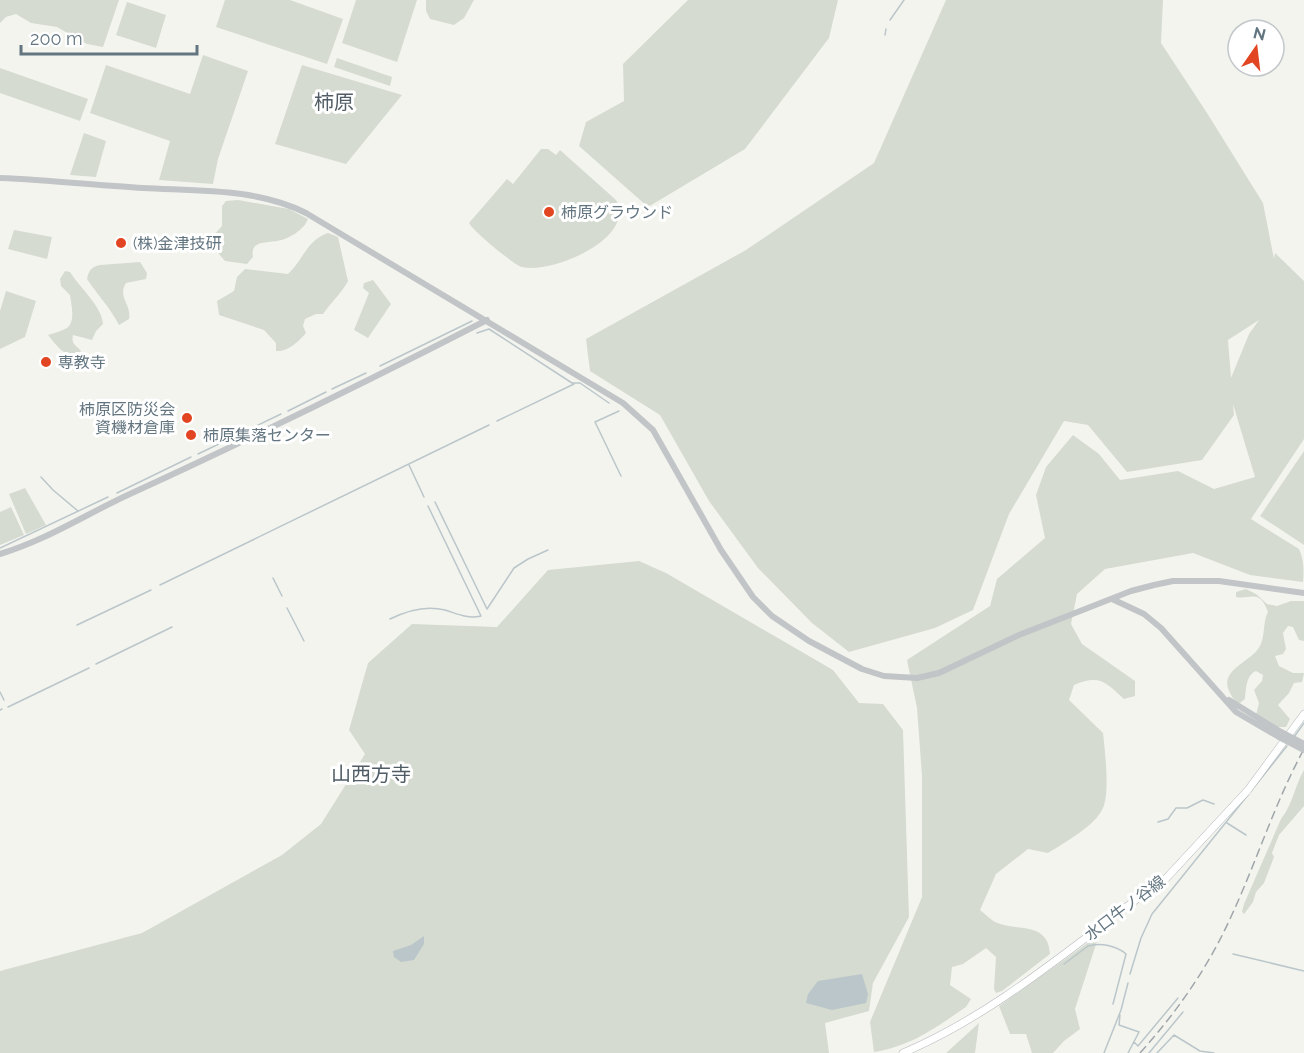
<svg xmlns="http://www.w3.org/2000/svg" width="1304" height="1053" font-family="Raleway,'Noto Sans JP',sans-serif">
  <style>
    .green { fill: #d5dbd0; fill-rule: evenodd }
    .water { fill: #bac6ca }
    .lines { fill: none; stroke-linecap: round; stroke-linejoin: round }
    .stream { stroke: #bac6ca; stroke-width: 1.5 }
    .secondary-casing { stroke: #b3b8bc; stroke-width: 8 }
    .tertiary { stroke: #c1c5c7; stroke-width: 6 }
    .secondary { stroke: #fff; stroke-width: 7 }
    .rail { stroke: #9fa6aa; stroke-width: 1.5; stroke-dasharray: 9 4.5; stroke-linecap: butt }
    .tertiary-bridge { stroke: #c1c5c7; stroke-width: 6 }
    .poi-dot { fill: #e24521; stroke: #fff; stroke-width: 2 }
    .labels { text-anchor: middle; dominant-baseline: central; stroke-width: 6; stroke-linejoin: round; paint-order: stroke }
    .poi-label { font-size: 16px; fill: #637580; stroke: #fff; text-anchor: start }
    .street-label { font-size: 16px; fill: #637580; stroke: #fff }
    .quarter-label { font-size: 20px; fill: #505d66; stroke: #fff }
  </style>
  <rect width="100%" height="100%" fill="#f4f4ef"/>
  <path class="green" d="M 0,0 L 119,0 L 103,47 L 87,44 L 57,27 L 31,23 L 16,14 L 6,17 L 0,23 Z
    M 225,0 L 290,0 L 343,19 L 327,64 L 216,27 Z
    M 356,0 L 417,0 L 397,62 L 342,43 Z
    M 426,0 L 474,0 L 464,18 L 454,25 L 430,19 L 426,11 Z
    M 688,0 L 838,0 L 829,38 L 745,149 L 648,207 L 579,146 L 586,122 L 624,101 L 623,64 Z
    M 946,0 L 1163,0 L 1161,43 L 1207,113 L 1263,203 L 1274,259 L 1275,253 L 1304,281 L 1304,439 L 1251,519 L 1299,549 C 1304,559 1304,571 1303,582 L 1250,575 L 1193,553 L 1105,569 L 1077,594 L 1071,624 L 1082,644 L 1135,681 L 1135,696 L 1124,699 C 1106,682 1099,674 1074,685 L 1069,700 L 1103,733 C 1105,751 1110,792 1103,808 C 1095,826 1064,843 1048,853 L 1028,849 L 996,874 L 980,910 C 984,913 990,919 995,922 C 1016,932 1048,920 1050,954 L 1002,991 L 996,993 L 994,989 L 996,957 L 986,948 L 963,964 L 952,967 L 950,985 L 971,999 L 966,1007 C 935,1028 912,1046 874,1052 L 870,1022 L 922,897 L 922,776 L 917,708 L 907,660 L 990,606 L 997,579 L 1045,538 L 1036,495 L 1046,467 L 1073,435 L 1099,454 L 1120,480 L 1178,471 L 1214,489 L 1255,477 L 1233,404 L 1234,415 L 1202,460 L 1127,472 L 1088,425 L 1064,421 L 1009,514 L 973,610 L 935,628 L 849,652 L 812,623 L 758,568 L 709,501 L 660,415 L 590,371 L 586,339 L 746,250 L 874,163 ZM 1259,320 L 1249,334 L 1231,378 L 1228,340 Z
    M 127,2 L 166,15 L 156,48 L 116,35 Z
    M 203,55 L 248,71 L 218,159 L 213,184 L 159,180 L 170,141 L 90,113 L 106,65 L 190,94 Z
    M 337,58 L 392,77 L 390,86 L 334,67 Z
    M 302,65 L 402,95 L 346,164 L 275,144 Z
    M 0,68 L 88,99 L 80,121 L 0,93 Z
    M 84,133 L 106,141 L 96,177 L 70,175 Z
    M 541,149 L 548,149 L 556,155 L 560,150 L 616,200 C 637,238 553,274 522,267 C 515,266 473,231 469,223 L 507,179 L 513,184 Z
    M 238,200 L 289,209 L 308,219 C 304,230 289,239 277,241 C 265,243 250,241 253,257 L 247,264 L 225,261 L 212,246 L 211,238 L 222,226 L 222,206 L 226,201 Z
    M 14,230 L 52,237 L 47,259 L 8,249 Z
    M 328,233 L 338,237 L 348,281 C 342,293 331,302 323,314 L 316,314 L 305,319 L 303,326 L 306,333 C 298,342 288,352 276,351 L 276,343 L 264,330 L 219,315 L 217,301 L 234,291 L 237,277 L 245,269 L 288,274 C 303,260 307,240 328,233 Z
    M 140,262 L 147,273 L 146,279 L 126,283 C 117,297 132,305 129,319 L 119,325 C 111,309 97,294 87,279 C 89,270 91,267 100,265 Z
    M 65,271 L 70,272 C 79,287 102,306 103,324 L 96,331 L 92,340 L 73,335 C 71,344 76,345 81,351 L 78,355 C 64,357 57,346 48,335 C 54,333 62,331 67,328 C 76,321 71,304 70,295 L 61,286 L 60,279 Z
    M 373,280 L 391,304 L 368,338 L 354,330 L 369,293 L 363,288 L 364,283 Z
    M 6,291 L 36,301 L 25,337 L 0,349 L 0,311 Z
    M 1304,451 L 1304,545 L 1260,516 Z
    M 25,488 L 46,525 L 26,534 L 9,494 Z
    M 11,507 L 24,535 L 0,545 L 0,512 Z
    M 639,561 L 666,573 L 833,670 L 859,703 L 883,704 L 903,730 L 909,917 L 873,983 L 869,1011 L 825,1023 L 829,1053 L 0,1053 L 0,971 L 142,933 L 282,855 L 321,824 L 365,754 L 349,730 L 368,663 L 412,624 L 497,627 L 548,570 Z
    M 1246,589 L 1256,594 L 1267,604 L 1277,606 L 1291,601 L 1304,601 L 1304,641 L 1299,640 L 1293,627 L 1288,626 L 1283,633 L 1286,649 L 1283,654 L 1275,656 L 1279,666 L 1293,673 L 1304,673 L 1302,682 L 1294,683 L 1289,693 L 1278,705 L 1290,719 L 1286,727 L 1276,727 L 1256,715 L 1259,703 L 1254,690 L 1262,681 L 1263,675 L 1256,671 C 1246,675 1246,689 1245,699 L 1240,703 C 1235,701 1233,699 1230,693 C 1218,671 1248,663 1258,649 C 1266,639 1262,623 1268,612 C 1259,588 1251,600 1236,597 L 1236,592 Z
    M 1304,770 L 1304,806 L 1279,835 L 1272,853 L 1274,857 L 1264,883 L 1256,892 L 1253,902 L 1244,914 L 1242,912 L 1244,904 L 1281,819 C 1294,802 1294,787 1304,770 Z
    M 1099,935 L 1075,1009 L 1080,1029 L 1064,1041 L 1053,1053 L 1032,1053 L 1026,1034 L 1010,1034 L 999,1006 Z
    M 979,1023 L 975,1053 L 946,1053 Z"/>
  <path class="water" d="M 424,936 L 424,944 L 414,960 L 401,962 L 394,957 L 393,951 L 411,945 Z
    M 862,974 L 868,994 L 866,1003 L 832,1010 L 806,1003 L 808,994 L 818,981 Z"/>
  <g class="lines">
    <path class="stream" d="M 890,20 L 904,0
      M 885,35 L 886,29
      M 477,333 L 489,329 L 572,383 L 580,383 L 609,403
      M 380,366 L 472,321
      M 332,389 L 366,373
      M 288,411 L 326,392
      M 619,411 L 595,422 L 621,476
      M 497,421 L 574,384
      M 198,454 L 281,414
      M 409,465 L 424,497
      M 41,477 L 53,490 L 78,511
      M 117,493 L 191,457
      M 435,502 L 487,609 L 514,568 L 528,559 L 548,550
      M 0,548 L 108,497
      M 273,578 L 282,596
      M 160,585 L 489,425
      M 287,608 L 304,641
      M 390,619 C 406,611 426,605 445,610 C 458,614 467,619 481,616 L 428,506
      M 77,625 L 151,590
      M 96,664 L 172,627
      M 0,692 L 4,700
      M 8,707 L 89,668
      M 0,710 L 2,709
      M 1294,737 L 1304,723
      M 1251,791 L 1287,746
      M 1158,822 L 1168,819 L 1176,808 L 1187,808 L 1203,800 L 1214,804
      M 1227,823 L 1246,835
      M 1233,954 L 1304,971
      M 1064,964 L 1088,946 C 1100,942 1117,946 1126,954 L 1113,1004
      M 1130,974 L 1141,938 L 1152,914 L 1248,795
      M 1120,1015 L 1119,1025 L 1139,1032 L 1128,1053
      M 1134,1042 L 1138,1046 L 1178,998
      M 1104,1053 L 1121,1010 L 1128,983
      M 1149,1053 L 1183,1012
      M 1157,1053 L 1174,1035 L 1200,1051 L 1214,1053"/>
    <defs>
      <path id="secondary" d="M 903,1053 C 990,1016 1062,955 1137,899 L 1159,886 L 1248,790 L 1304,714"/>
    </defs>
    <use href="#secondary" class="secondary-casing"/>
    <path class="tertiary" d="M 0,178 C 48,180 95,185 143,188 C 197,191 257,188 306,213 L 623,403 L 653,430 L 721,550 L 753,597 L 772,616 L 809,641 L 862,669 L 884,676 L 917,678 L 939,673 L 1019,635 L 1131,591 L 1154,585 L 1173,581 L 1219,581 L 1304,593
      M 0,554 C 47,540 88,513 132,493 C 252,438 370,380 487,320
      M 1112,599 L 1144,614 L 1161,628 L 1236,712 L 1279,737
      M 1229,700 L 1281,732"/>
    <use href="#secondary" class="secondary"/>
    <path class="rail" d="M 1140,1053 C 1176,1013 1207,969 1229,921 C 1256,864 1274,804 1304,749"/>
    <path class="tertiary-bridge" d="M 1281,732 L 1304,744
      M 1279,737 L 1304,750"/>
  </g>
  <g class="poi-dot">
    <circle cx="549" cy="212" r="6"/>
    <circle cx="121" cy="243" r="6"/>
    <circle cx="46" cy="362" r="6"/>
    <circle cx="187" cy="418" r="6"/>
    <circle cx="191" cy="435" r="6"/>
  </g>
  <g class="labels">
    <g class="poi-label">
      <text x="561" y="212">柿原グラウンド</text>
      <text x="133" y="243">(株)金津技研</text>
      <text x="58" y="362">専教寺</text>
      <text x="175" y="409" text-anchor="end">柿原区防災会<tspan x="175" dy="18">資機材倉庫</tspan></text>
      <text x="203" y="435">柿原集落センター</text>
    </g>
    <g class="street-label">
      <text transform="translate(1125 908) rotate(-37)">水口牛ノ谷線</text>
    </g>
    <g class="quarter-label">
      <text x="334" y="102">柿原</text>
      <text x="371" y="774">山西方寺</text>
    </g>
  </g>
  <g transform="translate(1256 48) rotate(14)"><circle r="28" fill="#ffffff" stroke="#c1c8cc" stroke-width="1.5"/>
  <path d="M0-4.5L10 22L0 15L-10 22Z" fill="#e24521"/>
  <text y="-9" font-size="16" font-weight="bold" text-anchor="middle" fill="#637580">N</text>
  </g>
  <path d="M21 45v9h176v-9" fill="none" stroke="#637580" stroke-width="3"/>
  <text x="30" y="45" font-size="18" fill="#637580" stroke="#ffffff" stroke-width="4.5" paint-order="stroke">200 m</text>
</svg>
